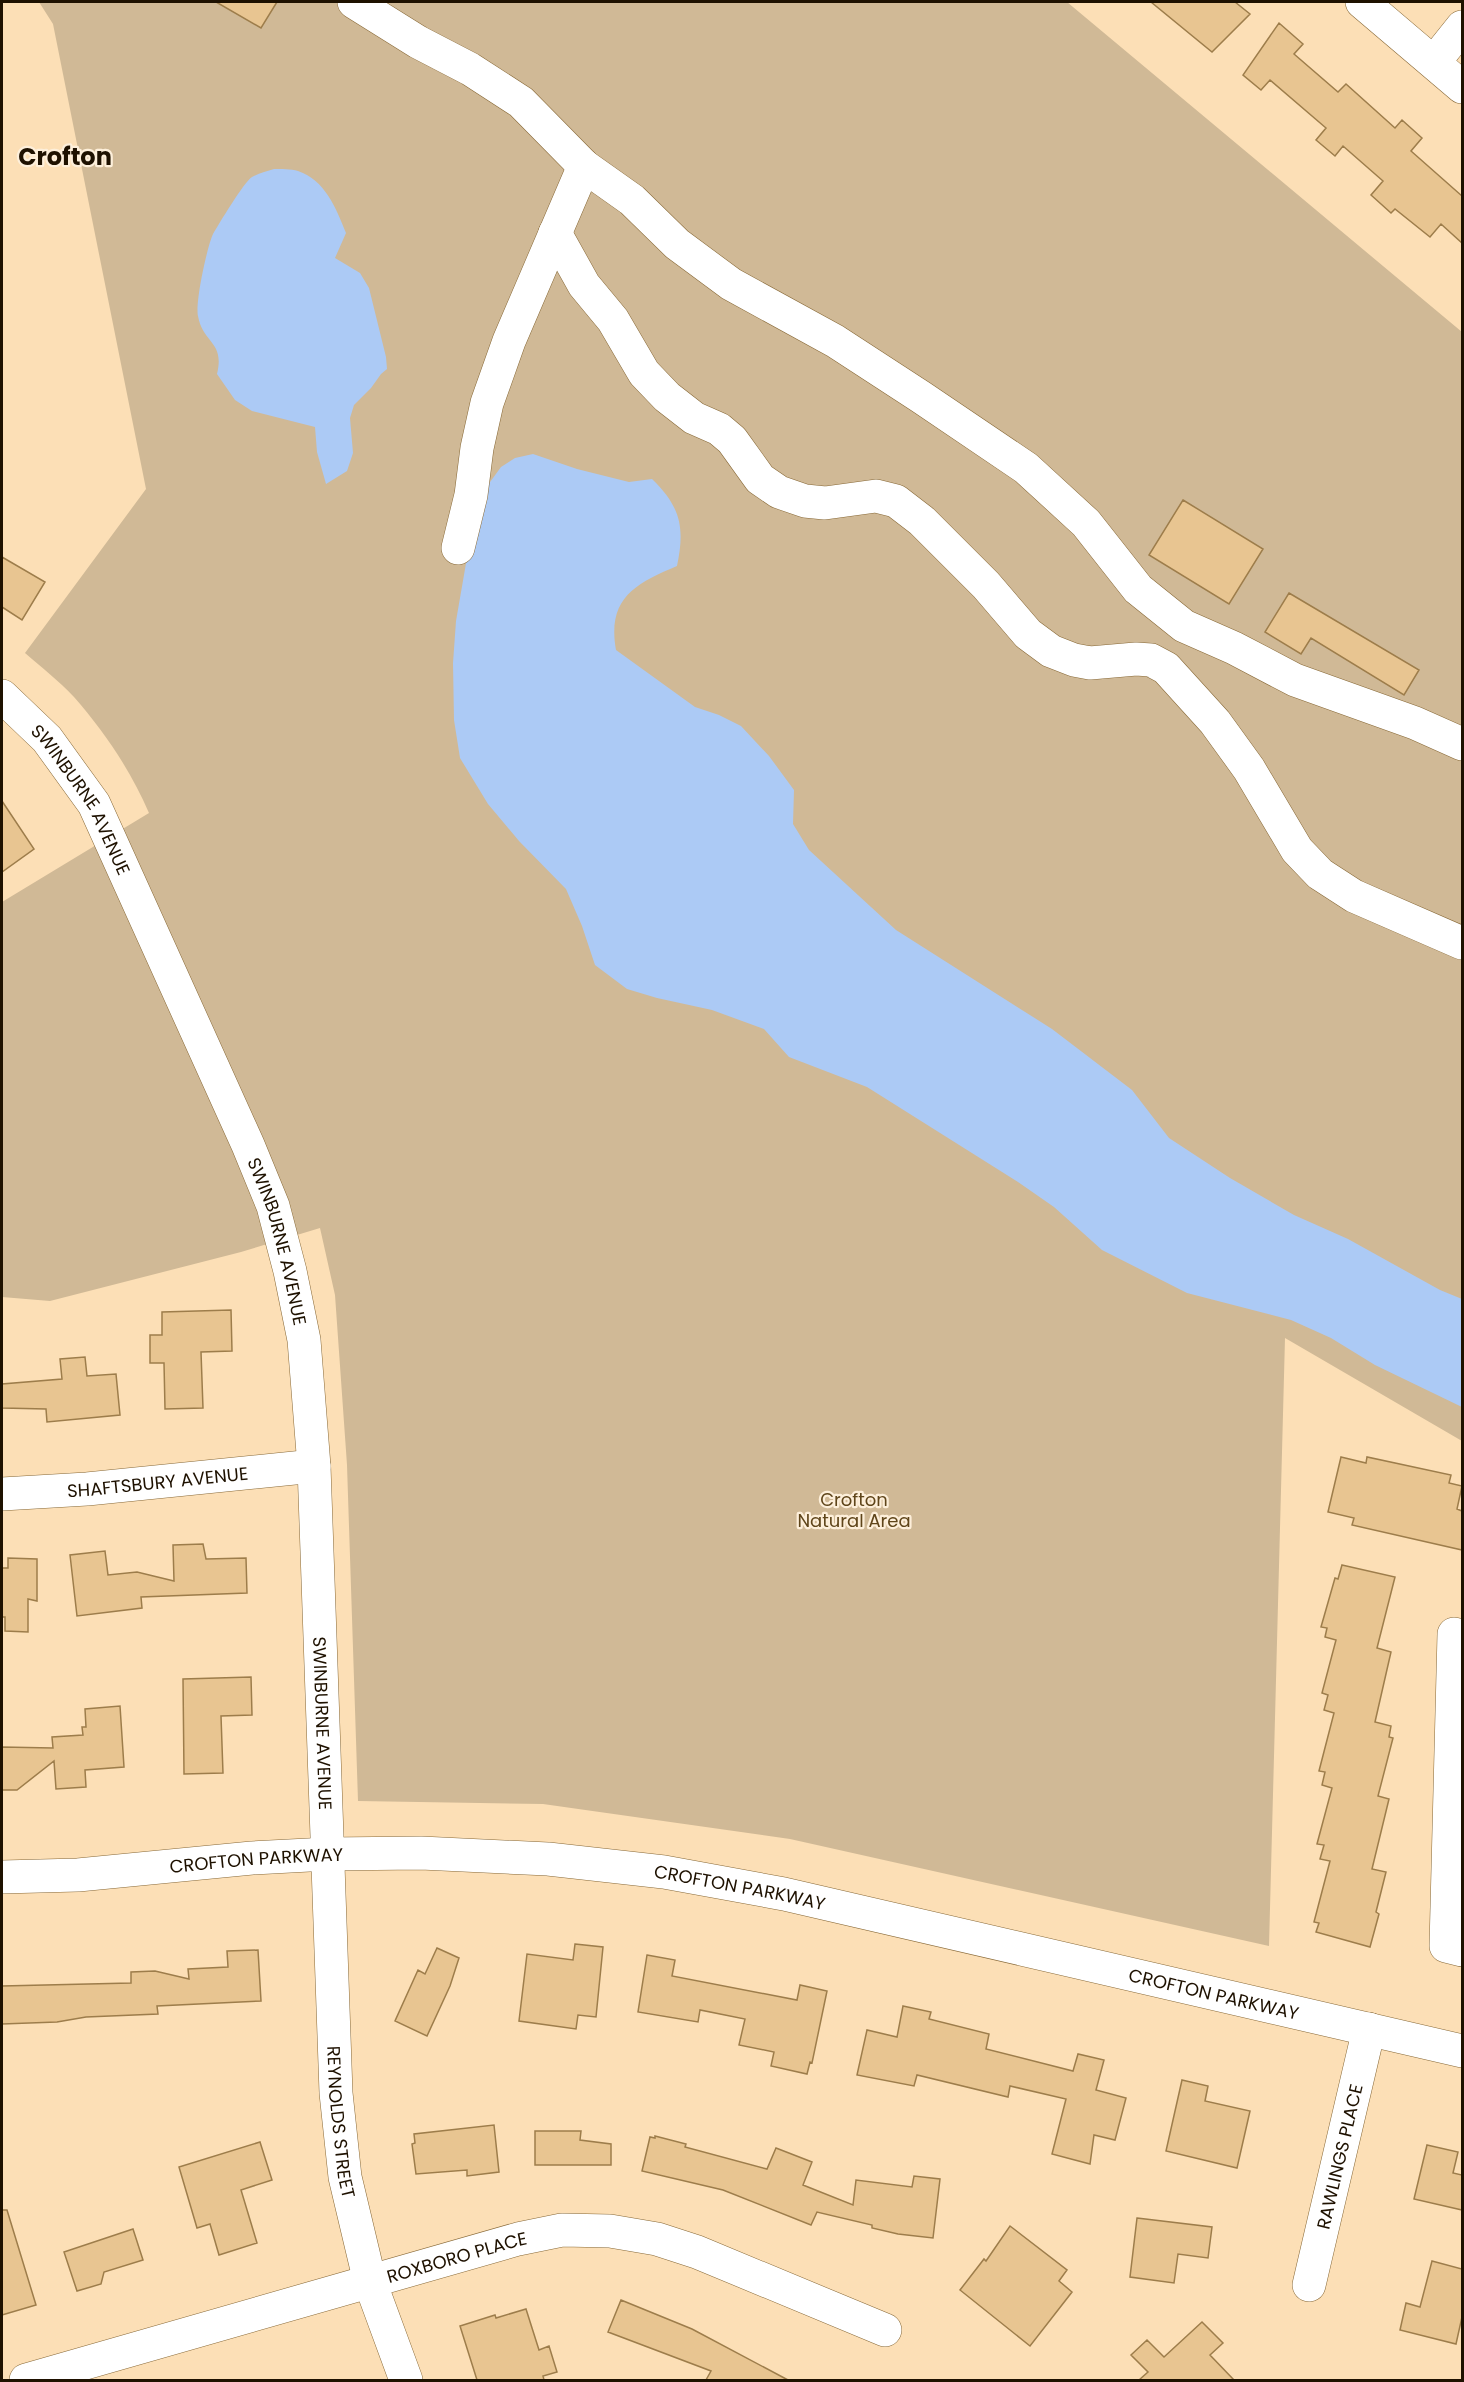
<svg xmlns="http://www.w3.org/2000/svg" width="1464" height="2382" font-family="Poppins,sans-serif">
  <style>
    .green { fill: #d0b996 }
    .water { fill: #accaf5 }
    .building { fill: #e8c591; stroke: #9d7d4b; stroke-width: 1.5 }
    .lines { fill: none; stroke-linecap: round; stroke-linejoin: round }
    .minor-casing { stroke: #886937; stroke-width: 34 }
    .minor { stroke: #fff; stroke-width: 33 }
    .labels { text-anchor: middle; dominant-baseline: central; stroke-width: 4.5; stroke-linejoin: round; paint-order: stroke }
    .street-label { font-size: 18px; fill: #1e1100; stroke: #fdefda }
    .park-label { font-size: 18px; fill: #5f451a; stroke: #fdefda }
    .district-label { font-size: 24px; font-weight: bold; fill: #1e1100; stroke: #fdefda }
  </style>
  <rect width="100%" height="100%" fill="#fcdfb6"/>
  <path class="green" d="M 39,2 L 1067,2 L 1462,332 L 1462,1441 L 1285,1338 L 1269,1946 L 790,1839 L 543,1804 L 358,1801 L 347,1465 L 335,1295 L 320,1228 L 241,1252 L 50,1301 L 2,1297 L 2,902 L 149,813 C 131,771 104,731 74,697 C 59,681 41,667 25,653 L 146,489 L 53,24 Z"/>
  <path class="water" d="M 274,169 C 281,169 291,169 298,171 C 325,180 336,208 346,233 L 335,258 L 360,273 L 369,288 L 386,357 L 387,369 L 381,374 L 371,388 L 354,405 L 350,418 L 353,453 L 347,471 L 326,484 L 317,452 L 315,427 L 252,411 L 235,400 L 217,374 C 225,341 203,344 198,316 C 195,303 207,247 213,234 C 219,224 244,182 252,177 C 259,173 267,171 274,169 Z
    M 533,454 L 577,469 L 629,482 L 652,479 C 681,507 685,528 677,566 C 634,584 607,599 616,650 L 695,707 L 719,715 L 741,726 L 769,756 L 794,790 L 793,824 L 809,850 L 896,930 L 1052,1029 L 1132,1090 L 1169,1138 L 1230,1178 L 1294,1215 L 1348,1239 L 1440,1290 L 1462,1299 L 1462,1407 L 1375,1365 L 1331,1338 L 1291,1320 L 1187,1293 L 1102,1250 L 1054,1207 L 1018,1182 L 867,1087 L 789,1057 L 764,1029 L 712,1010 L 657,998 L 627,989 L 595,965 L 582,926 L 566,889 L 519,841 L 488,804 L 460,758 L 454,720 L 453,663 L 456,621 L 477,500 L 501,467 L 515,458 Z"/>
  <path class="building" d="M 216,2 L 277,2 L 261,28 Z
    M 1151,2 L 1235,2 L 1250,14 L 1212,52 Z
    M 1279,23 L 1303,44 L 1294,54 L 1338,92 L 1346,84 L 1395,128 L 1402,120 L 1422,138 L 1411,151 L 1462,196 L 1462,243 L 1441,224 L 1430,237 L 1395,209 L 1391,213 L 1371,195 L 1383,181 L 1343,146 L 1335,156 L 1316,140 L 1326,128 L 1270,80 L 1261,90 L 1243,75 Z
    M 1183,500 L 1263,549 L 1229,604 L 1149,555 Z
    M 2,557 L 45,582 L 22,620 L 2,607 Z
    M 1289,593 L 1419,670 L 1404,695 L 1311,638 L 1301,654 L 1265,632 Z
    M 2,801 L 34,849 L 2,872 Z
    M 231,1310 L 232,1351 L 201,1352 L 203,1408 L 165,1409 L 164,1363 L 150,1363 L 150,1335 L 162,1335 L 162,1312 Z
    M 85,1357 L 87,1376 L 116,1374 L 120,1415 L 47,1422 L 46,1409 L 2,1408 L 2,1384 L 62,1379 L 60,1359 Z
    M 1341,1457 L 1366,1463 L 1367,1457 L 1451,1475 L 1449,1483 L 1462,1486 L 1457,1509 L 1462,1511 L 1462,1550 L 1352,1525 L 1354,1518 L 1328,1512 Z
    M 203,1544 L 206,1559 L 246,1558 L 247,1593 L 141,1597 L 142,1608 L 77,1616 L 70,1555 L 105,1551 L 108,1575 L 137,1572 L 174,1581 L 173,1545 Z
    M 8,1558 L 37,1559 L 37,1601 L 28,1599 L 28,1632 L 5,1631 L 5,1617 L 2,1617 L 2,1568 L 8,1568 Z
    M 1342,1565 L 1395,1577 L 1377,1648 L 1391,1652 L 1375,1722 L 1391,1726 L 1389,1737 L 1393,1738 L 1378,1796 L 1389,1799 L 1372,1869 L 1386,1872 L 1376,1912 L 1379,1914 L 1370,1947 L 1316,1932 L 1319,1923 L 1314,1922 L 1330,1861 L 1320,1859 L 1324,1845 L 1317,1844 L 1332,1788 L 1322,1785 L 1325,1772 L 1319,1771 L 1334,1713 L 1324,1710 L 1328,1695 L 1322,1693 L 1336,1640 L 1325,1637 L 1327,1628 L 1321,1627 L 1335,1578 L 1338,1579 Z
    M 251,1677 L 252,1715 L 221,1716 L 223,1773 L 184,1774 L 183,1679 Z
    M 120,1706 L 124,1767 L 85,1770 L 86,1787 L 56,1789 L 54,1761 L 17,1790 L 2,1790 L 2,1747 L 53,1748 L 52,1737 L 83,1735 L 82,1727 L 86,1727 L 85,1709 Z
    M 575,1944 L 603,1947 L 596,2017 L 578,2015 L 576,2029 L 519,2021 L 527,1954 L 573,1960 Z
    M 437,1948 L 459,1958 L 450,1986 L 427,2036 L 395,2021 L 418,1970 L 425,1974 Z
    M 258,1950 L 261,2001 L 157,2006 L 158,2014 L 86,2017 L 57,2022 L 2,2024 L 2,1986 L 131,1983 L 131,1972 L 155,1971 L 189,1979 L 188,1969 L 228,1967 L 227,1951 Z
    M 647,1955 L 675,1960 L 672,1976 L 797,2000 L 800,1985 L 827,1991 L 812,2063 L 810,2062 L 807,2074 L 771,2066 L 774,2052 L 739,2045 L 745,2019 L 700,2010 L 698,2022 L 638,2012 Z
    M 903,2006 L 931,2012 L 929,2019 L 989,2034 L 986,2049 L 1073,2071 L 1078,2054 L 1104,2060 L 1096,2090 L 1126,2098 L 1115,2140 L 1094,2135 L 1090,2164 L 1052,2154 L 1066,2099 L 1010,2086 L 1008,2097 L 917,2075 L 914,2086 L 857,2075 L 867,2030 L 897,2037 Z
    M 1182,2080 L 1208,2086 L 1205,2101 L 1250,2111 L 1237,2168 L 1166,2151 Z
    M 494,2125 L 499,2172 L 467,2176 L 467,2170 L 416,2174 L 412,2144 L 415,2143 L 414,2134 Z
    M 535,2131 L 581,2131 L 580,2140 L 611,2144 L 611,2165 L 535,2165 Z
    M 655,2136 L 686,2144 L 685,2147 L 767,2169 L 776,2148 L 812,2162 L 803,2185 L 853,2205 L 856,2180 L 912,2187 L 914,2176 L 940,2179 L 933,2238 L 898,2234 L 872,2228 L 872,2225 L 817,2212 L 811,2225 L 723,2190 L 642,2171 L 650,2137 L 655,2138 Z
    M 260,2142 L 272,2180 L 241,2190 L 257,2243 L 219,2255 L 210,2224 L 197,2228 L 179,2167 Z
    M 1427,2145 L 1458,2152 L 1453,2173 L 1462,2175 L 1462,2210 L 1414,2199 Z
    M 2,2210 L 7,2210 L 36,2305 L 2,2315 Z
    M 1137,2218 L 1212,2227 L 1208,2258 L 1178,2254 L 1174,2283 L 1130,2277 Z
    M 1010,2226 L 1067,2270 L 1059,2281 L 1072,2292 L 1030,2346 L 960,2290 L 984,2259 L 986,2261 Z
    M 133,2229 L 143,2260 L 104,2272 L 101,2284 L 77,2291 L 64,2252 Z
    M 1432,2261 L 1462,2269 L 1462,2317 L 1456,2344 L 1400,2330 L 1406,2303 L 1420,2307 Z
    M 621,2300 L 692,2329 L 788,2380 L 706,2380 L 711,2371 L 608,2332 Z
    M 526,2309 L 539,2350 L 549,2346 L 557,2372 L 543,2376 L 544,2380 L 477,2380 L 460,2326 L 495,2315 L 496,2318 Z
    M 1202,2322 L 1223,2343 L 1210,2355 L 1234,2380 L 1139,2380 L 1148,2372 L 1131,2355 L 1147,2340 L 1164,2357 Z"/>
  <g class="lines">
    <defs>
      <g id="minor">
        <path d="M 354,2 L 418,42 L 470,69 L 521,102 L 584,166 L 632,200 L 677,244 L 731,284 L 835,341 L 921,397 L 1026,468 L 1086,523 L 1138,589 L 1184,626 L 1234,648 L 1295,680 L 1415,723 L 1462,744"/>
        <path d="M 1362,2 L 1462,87"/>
        <path d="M 1434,62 L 1462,27"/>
        <path d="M 555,233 L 584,285 L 613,320 L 644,373 L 667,397 L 694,418 L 719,429 L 732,440 L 760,479 L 779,492 L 805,501 L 825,503 L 876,496 L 896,501 L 922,521 L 986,585 L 1028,634 L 1051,651 L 1074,660 L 1090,663 L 1136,659 L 1151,660 L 1166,668 L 1215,722 L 1249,769 L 1297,850 L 1320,874 L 1354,896 L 1462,943"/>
        <path d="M 458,548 L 471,495 L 477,448 L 487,403 L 509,341 L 584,166"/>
        <path id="s1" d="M 2,696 L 47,739 L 94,804 L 248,1145 L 273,1206 L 290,1271 L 304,1340 L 314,1466 L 336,2093 L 345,2177 L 370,2282 L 406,2380"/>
        <path id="s2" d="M 2,1494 L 87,1489 L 314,1466"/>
        <path d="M 1462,1636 L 1454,1634 L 1446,1946 L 1462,1950"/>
        <path id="s3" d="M 2,1877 L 78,1875 L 252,1858 L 328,1854 L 421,1853 L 548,1859 L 664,1872 L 784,1894 L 1462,2051"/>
        <path id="s4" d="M 1309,2285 L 1369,2029"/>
        <path id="s5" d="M 26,2380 L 518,2239 L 562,2230 L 610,2231 L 657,2239 L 697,2252 L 885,2330"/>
      </g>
    </defs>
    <use href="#minor" class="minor-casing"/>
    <use href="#minor" class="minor"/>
  </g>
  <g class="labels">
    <g class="street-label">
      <text stroke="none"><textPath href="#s1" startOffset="132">SWINBURNE AVENUE</textPath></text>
      <text stroke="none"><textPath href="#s1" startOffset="618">SWINBURNE AVENUE</textPath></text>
      <text stroke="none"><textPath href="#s2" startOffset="156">SHAFTSBURY AVENUE</textPath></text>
      <text stroke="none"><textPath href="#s1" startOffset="1104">SWINBURNE AVENUE</textPath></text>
      <text stroke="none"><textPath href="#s3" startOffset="255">CROFTON PARKWAY</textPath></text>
      <text stroke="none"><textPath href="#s3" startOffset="741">CROFTON PARKWAY</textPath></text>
      <text stroke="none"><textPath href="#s3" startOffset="1227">CROFTON PARKWAY</textPath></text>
      <text stroke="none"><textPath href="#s1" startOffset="1503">REYNOLDS STREET</textPath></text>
      <text stroke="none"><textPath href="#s4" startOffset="132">RAWLINGS PLACE</textPath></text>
      <text stroke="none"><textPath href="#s5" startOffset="448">ROXBORO PLACE</textPath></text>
    </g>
    <g class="park-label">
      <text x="854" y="1499">Crofton<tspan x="854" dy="21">Natural Area</tspan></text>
    </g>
    <g class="district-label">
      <text x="65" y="156">Crofton</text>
    </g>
  </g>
  <rect width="1464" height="2382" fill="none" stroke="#1e1100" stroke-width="6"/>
</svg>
